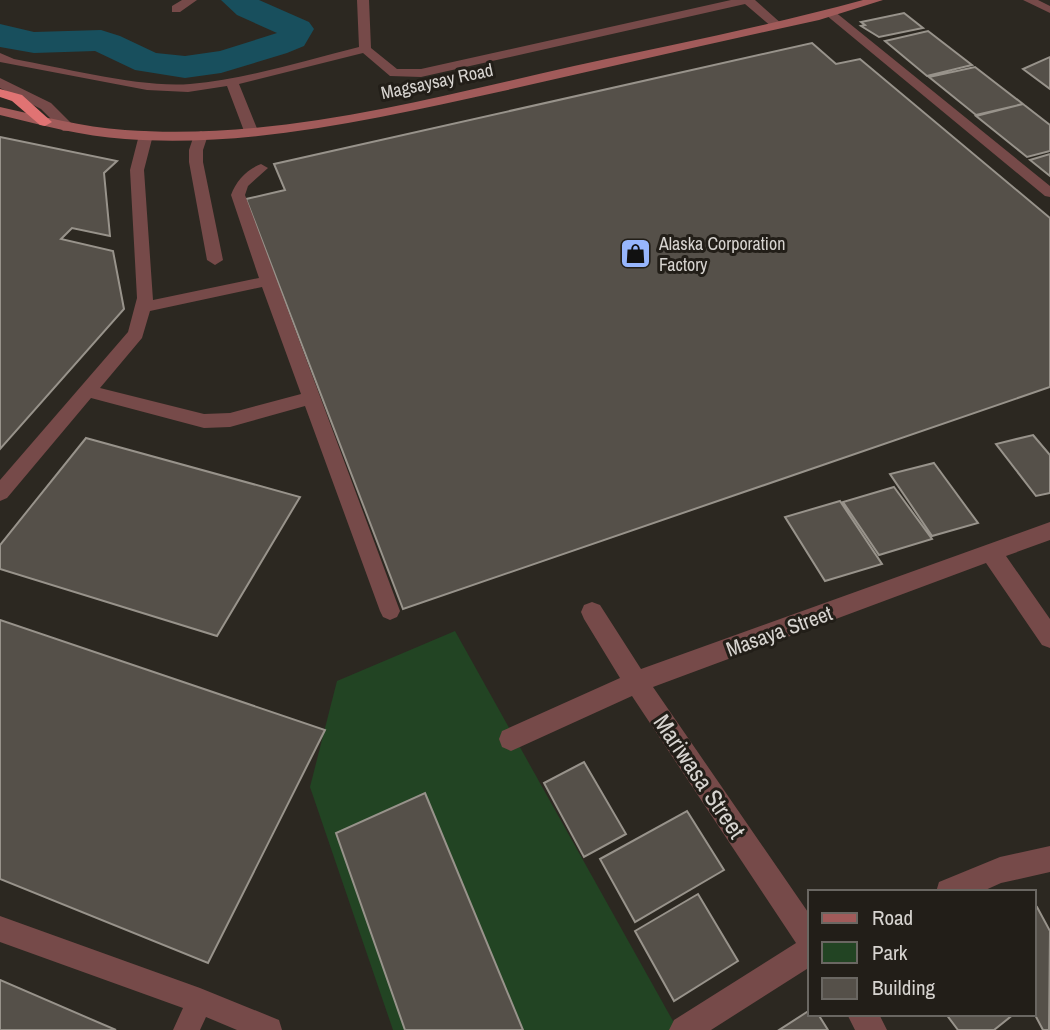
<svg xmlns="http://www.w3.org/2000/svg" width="1050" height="1030" font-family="'Archivo Narrow',sans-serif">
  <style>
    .green { fill: #224423 }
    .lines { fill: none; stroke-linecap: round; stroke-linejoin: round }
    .river { fill: #184f5d; fill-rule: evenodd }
    .building { fill: #555049; stroke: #98938b; stroke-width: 2 }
    .lane { fill: #764a49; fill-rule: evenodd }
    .street { fill: #764a49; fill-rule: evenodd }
    .secondary { fill: #a15b5a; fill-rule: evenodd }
    .highway { fill: #e07373; fill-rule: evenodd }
    .labels { text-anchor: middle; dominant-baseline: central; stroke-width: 6; stroke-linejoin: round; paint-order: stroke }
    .far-street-label { font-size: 18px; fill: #d7d4d0; stroke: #221e18 }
    .far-poi-label { font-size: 18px; fill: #d7d4d0; stroke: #221e18; text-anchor: start }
    .street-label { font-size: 21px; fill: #d7d4d0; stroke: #221e18 }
    .near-street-label { font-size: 24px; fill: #d7d4d0; stroke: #221e18 }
  </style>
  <rect width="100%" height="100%" fill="#2c2821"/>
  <path class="green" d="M 455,631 L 678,1030 L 393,1030 L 310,787 L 337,681 Z"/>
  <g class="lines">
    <path class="river" d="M 221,0 L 259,0 L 309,22 L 314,29 L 304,46 L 287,53 L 221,73 L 185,78 L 135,70 L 95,51 L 34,53 L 0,47 L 0,24 L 34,32 L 101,30 L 120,36 L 156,53 L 185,56 L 220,51 L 277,33 L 237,15 Z"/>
  </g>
  <path class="building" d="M 904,13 L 923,28 L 879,37 L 861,26 L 865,25 L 861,22 Z
    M 928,31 L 972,65 L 927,76 L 885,41 Z
    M 812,43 L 836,64 L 860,59 L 1050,218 L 1050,387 L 403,609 L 246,199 L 285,190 L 274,164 Z
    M 1050,57 L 1050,89 L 1023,69 Z
    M 975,67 L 1023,104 L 976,115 L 929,77 Z
    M 1023,104 L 1050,125 L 1050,151 L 1027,157 L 976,116 Z
    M 0,137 L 117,161 L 104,173 L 110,236 L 72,228 L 61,239 L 113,251 L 124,309 L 0,449 Z
    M 1050,154 L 1050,176 L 1030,160 Z
    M 1033,435 L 1050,455 L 1050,493 L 1036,496 L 996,444 Z
    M 86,438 L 300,497 L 217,636 L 0,569 L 0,545 Z
    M 934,463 L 978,523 L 932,536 L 890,474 Z
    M 894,487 L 932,539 L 879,555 L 843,502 Z
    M 840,501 L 882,564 L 825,581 L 785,517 Z
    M 0,620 L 325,730 L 208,963 L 0,879 Z
    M 584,762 L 626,834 L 584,857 L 544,783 Z
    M 425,793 L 523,1030 L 405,1030 L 336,833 Z
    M 687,811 L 724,870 L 635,922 L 600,859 Z
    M 698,894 L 738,961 L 674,1001 L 635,931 Z
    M 1037,907 L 1050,931 L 1049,1030 L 1043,1030 L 1034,1013 L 1034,908 Z
    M 0,980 L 116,1030 L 0,1030 Z
    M 810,1010 L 810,1014 L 818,1014 L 828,1030 L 779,1030 Z
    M 946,1014 L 1014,1014 L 994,1030 L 958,1030 Z"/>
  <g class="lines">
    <path class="lane" d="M 357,0 L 369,0 L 371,48 L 397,69 L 421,69 L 731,0 L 755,0 L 783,25 L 773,28 L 745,4 L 421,77 L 390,76 L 363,53 L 239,84 L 258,131 L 251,135 L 244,131 L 227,86 L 188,92 L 147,90 L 0,62 L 0,53 L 14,59 C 65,68 140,88 190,84 C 247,79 303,61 359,47 Z
      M 1023,0 L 1038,0 L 1050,6 L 1050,13 Z
      M 826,11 L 834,11 L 1050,186 L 1050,197 L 1045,196 L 826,15 Z
      M 146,131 L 153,135 L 144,170 L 153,300 L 259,278 L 231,195 C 236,181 247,169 261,164 L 268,168 L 248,186 L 245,195 L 400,611 L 397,617 L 390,620 L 383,617 L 380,611 L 305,406 L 230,427 L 204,428 L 91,398 L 7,498 L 0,501 L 0,480 L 128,332 L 137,298 L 130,170 L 139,135 ZM 262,287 L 301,394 L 230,413 L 204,414 L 100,388 L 142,338 L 150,311 Z
      M 201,131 L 208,135 L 203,150 L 203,162 L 223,260 L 215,265 L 207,260 L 189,162 L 189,150 L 194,135 Z
      M 0,916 L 200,988 L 279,1020 L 282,1030 L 237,1030 L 206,1017 L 200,1030 L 173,1030 L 183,1008 L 0,942 Z"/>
    <path class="street" d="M 182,0 L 197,0 L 180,12 L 172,12 L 172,6 Z
      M 0,78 L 51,103 L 73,125 L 75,128 L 73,131 L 63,131 L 41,109 L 0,88 Z
      M 1050,522 L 1050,540 L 1006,556 L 1050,619 L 1050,648 L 1042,645 L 986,563 L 653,687 L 810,915 L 810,967 L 711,1030 L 669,1030 L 674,1020 L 796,943 L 632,696 L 520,747 L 511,751 L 502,747 L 499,739 L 502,731 L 620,678 L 584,619 L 581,612 L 584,605 L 592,602 L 600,605 L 641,669 Z
      M 1050,846 L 1050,872 L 1001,883 L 981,892 L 936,892 L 939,882 L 1000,857 Z
      M 847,1014 L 879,1014 L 887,1030 L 855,1030 Z"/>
    <path class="secondary" d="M 863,0 L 883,0 L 819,20 C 714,43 608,67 503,91 C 379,118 253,148 125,139 C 82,136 41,125 0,115 L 0,107 C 41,116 82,127 125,130 C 276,141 427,99 574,66 C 670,45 768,26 863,0 Z"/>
    <path class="highway" d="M 0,89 L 22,95 L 52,122 L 45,126 L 40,125 L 12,101 L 0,97 Z"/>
  </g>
  <defs>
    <symbol id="shop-square" viewBox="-11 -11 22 22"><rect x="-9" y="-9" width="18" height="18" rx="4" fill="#97b6fd" stroke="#221e18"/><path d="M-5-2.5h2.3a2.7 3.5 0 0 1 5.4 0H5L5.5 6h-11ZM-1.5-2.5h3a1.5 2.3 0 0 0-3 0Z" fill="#111"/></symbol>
  </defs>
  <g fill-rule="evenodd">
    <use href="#shop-square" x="618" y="236" width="35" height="35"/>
  </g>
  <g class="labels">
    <g class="far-street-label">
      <text transform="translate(437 81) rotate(-12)">Magsaysay Road</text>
    </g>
    <g class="far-poi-label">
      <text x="659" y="243">Alaska Corporation<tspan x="659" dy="21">Factory</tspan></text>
    </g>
    <g class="street-label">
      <text transform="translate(779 631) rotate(-20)">Masaya Street</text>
    </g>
    <g class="near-street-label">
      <text transform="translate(700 776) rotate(56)">Mariwasa Street</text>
    </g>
  </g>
  <rect x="808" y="890" width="228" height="126" fill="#221e18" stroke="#6a6762" stroke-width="2"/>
  <rect x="822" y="913" width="35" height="10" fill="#a15b5a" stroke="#6a6762" stroke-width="2"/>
  <text x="872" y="925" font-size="21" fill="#d7d4d0">Road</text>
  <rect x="822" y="942" width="35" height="21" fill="#224423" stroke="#6a6762" stroke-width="2"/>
  <text x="872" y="960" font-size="21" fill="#d7d4d0">Park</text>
  <rect x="822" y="978" width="35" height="21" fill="#555049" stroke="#6a6762" stroke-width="2"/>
  <text x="872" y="995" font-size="21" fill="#d7d4d0">Building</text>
</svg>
